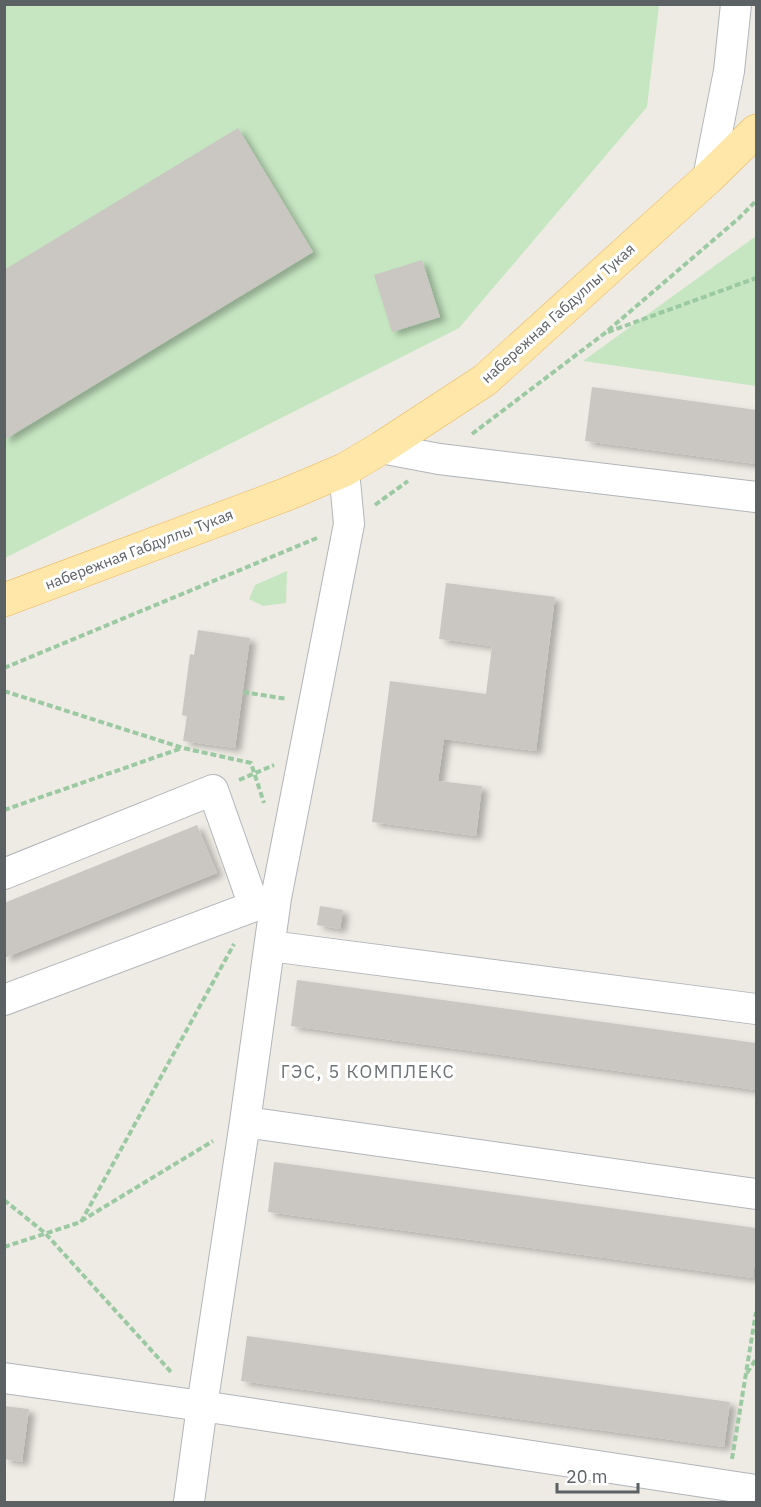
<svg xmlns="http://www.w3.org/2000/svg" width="761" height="1507" font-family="'IBM Plex Sans',sans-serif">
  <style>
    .green { fill: #c5e6c1 }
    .building { fill: #cac6c1; filter: url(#shadow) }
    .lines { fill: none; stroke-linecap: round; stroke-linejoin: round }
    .minor-casing { stroke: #b1b5b9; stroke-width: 32 }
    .major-casing { stroke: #f0b65b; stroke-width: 34 }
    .path { stroke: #9bc9a2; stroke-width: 4; stroke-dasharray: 6 3; stroke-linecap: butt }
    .minor { stroke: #fff; stroke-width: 30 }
    .major { stroke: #fee7a9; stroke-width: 33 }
    .labels { text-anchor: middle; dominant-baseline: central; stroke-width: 6; stroke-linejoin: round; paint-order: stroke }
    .street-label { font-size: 15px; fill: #5c6164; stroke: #fff }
    .quarter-label { font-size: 18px; letter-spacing: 1.5px; fill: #6d7376; stroke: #fff }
  </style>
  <defs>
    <filter id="shadow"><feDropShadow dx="6" dy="4" stdDeviation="3" flood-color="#0004"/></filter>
  </defs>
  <rect width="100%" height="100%" fill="#eeebe4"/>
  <path class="green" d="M 5,5 L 659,5 L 647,107 L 459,328 L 5,558 Z
    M 756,236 L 756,386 L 583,361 Z
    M 287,571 L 286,603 L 263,606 L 249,599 L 255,585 Z"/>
  <path class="building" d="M 238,128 L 313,252 L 4,440 L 4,270 Z
    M 422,260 L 440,317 L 392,332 L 374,275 Z
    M 592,387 L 756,410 L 756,464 L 585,441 Z
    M 446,583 L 555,597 L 536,751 L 444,739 L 438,781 L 482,786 L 476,836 L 372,822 L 390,681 L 486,694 L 492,646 L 439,639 Z
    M 198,630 L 250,638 L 235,748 L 183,741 L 187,716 L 182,715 L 190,654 L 194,655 Z
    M 197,825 L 217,873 L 4,958 L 4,903 Z
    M 320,906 L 343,910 L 340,929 L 317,925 Z
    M 297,980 L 756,1043 L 756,1090 L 291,1026 Z
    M 274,1162 L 756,1228 L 756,1249 L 753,1278 L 268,1212 Z
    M 247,1336 L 730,1402 L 724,1447 L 241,1381 Z
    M 4,1406 L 29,1409 L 22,1462 L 4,1459 Z"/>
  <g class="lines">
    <defs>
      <path id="minor" d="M 708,178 L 729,71 L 736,4
        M 381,448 L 439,459 L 756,497
        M 4,874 L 213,790 L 254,906
        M 270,946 L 756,1009
        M 4,1000 L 273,899
        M 245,1122 L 756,1194
        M 4,1378 L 202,1406 L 756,1490
        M 189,1502 L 202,1406 L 245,1122 L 276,898 L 349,524 L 344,470"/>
      <path id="major" d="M 4,600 L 287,494 L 344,470 L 381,448 L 485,380 L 708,178 L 756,131"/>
    </defs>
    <use href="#minor" class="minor-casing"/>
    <use href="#major" class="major-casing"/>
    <path class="path" d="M 608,332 L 756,278
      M 472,434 L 605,333 L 738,219 L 756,201
      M 375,505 L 408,481
      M 4,668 L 317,538
      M 4,691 L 183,748 L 251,763 L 264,803
      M 243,692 L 287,699
      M 239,780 L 274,765
      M 4,810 L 182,748
      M 4,1200 L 45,1233 L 171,1372
      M 81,1221 L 213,1141
      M 4,1247 L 81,1222 L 234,944
      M 747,1373 L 756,1359
      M 732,1459 L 756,1312"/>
    <use href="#minor" class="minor"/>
    <use href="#major" class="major"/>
  </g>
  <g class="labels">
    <g class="street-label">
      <text transform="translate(558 313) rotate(-42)">набережная Габдуллы Тукая</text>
      <text transform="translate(139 549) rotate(-21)">набережная Габдуллы Тукая</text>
    </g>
    <g class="quarter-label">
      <text x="368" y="1071">ГЭС, 5 КОМПЛЕКС</text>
    </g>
  </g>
  <rect width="761" height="1507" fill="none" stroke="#5c6164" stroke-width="12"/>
  <path d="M557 1483v9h81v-9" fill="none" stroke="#5c6164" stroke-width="3"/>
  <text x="566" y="1483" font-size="18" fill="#5c6164" stroke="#ffffff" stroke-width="4.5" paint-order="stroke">20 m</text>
</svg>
